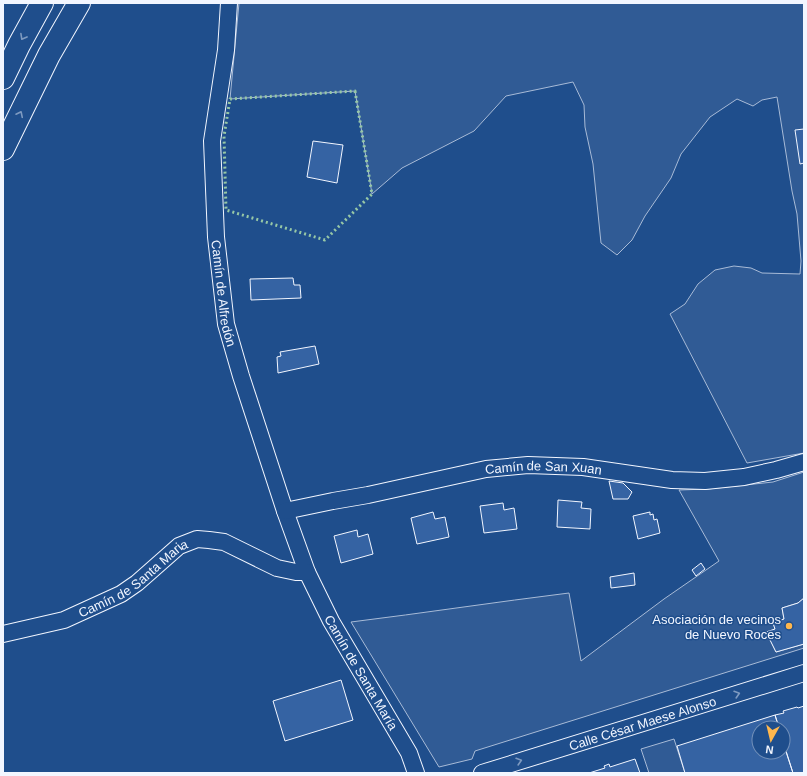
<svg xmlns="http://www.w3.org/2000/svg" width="807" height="776" font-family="Arial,sans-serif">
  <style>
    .green { fill: #305b95; stroke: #a8bbd7 }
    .building { fill: #3563a3; stroke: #f2f6ff }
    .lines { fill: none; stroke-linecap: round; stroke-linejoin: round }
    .minor-casing { stroke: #f2f6ff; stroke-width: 18 }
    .motorway-casing { stroke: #f2f6ff; stroke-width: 24 }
    .minor { stroke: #1f4e8c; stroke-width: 16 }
    .motorway { stroke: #1f4e8c; stroke-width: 22 }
    .hedge { stroke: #97c8a6; stroke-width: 3; stroke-dasharray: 2 3; stroke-linecap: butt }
    .oneway { stroke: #7e9ac0 }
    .poi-dot { fill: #ffb74d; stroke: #1f4e8c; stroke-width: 1.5 }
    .labels { text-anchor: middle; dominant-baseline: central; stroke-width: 3; stroke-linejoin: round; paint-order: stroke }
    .street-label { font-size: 13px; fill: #f2f6ff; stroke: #1f4e8c }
    .poi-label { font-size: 13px; fill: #f2f6ff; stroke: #1f4e8c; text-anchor: end }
  </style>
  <rect width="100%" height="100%" fill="#1f4e8c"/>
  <path class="green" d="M 239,3 L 804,3 L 804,453 L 747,463 L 670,314 L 685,304 L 698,284 L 715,270 L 734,266 L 751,268 L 762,273 L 800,274 L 801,261 L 797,214 L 792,191 L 777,97 L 762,100 L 753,106 L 737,99 L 710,117 L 681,154 L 671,178 L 645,216 L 632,240 L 617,255 L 601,243 L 593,164 L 585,127 L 584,105 L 573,82 L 506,96 L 474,131 L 402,168 L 372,194 L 355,91 L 230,99 Z
    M 804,472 L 804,598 L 798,603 L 782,608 L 784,619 L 773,622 L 775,629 L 767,633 L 776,652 L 804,644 L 804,648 L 475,751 L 472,759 L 439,767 L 351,622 C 424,613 496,602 569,593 L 581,661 L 664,599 L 719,561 L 679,490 L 708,489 L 773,482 Z
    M 674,739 L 685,773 L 649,773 L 641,749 Z"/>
  <path class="building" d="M 804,129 L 804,163 L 800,164 L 795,130 Z
    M 313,141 L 343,145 L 337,183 L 307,177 Z
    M 293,278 L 294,285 L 300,285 L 301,298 L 251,300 L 250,279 Z
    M 315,346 L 319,364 L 278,373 L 277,357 L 281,356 L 280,352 Z
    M 609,481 L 623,483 L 632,492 L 628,499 L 613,499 Z
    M 558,500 L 582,502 L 581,508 L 591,509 L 590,529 L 557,527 Z
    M 503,503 L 504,510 L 514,508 L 517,529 L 484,533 L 480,506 Z
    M 433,512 L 435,519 L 445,517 L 449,537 L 417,544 L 411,518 Z
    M 650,512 L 650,515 L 653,514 L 654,520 L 657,519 L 660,533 L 638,539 L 633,516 Z
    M 357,530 L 358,537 L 368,534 L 373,554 L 341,563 L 334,536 Z
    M 701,563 L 705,569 L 696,576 L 692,570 Z
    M 634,573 L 635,585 L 611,588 L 610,577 Z
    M 804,598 L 804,644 L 776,652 L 766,632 L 775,629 L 773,623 L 784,619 L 782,608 L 798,603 Z
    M 341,680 L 353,720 L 285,741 L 273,701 Z
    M 804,706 L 804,773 L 793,773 L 783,742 L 783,728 L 779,728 L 775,715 L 784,713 L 783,711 L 797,707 L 798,708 Z
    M 775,715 L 779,728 L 759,728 L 759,752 L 783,752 L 783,742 L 793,773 L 685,773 L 677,746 Z
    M 635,759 L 640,773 L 589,773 L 605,768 L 604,766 L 609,764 L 610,767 Z"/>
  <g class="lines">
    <defs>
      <g id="minor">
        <path id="s1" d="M 229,3 L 226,50 L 212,141 L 216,237 L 226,324 L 241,376 L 285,511 L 307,572 L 331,621 L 409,753 L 416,773"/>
        <path id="s2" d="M 285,511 L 333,501 L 368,495 L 486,469 L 528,465 L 583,467 L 672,480 L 705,481 L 744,477 L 776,470 L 804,462"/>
        <path id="s3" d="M 3,634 L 64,620 L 121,594 L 137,583 L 179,546 L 197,539 L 209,540 L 224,542 L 277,568 L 296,572 L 307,572"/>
        <path id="s4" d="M 482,773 L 804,673"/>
      </g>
      <path id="motorway" d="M 3,78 L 19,45 L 42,3
        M 3,149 L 49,55 L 79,3"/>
    </defs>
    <use href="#minor" class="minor-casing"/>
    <use href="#motorway" class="motorway-casing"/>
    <use href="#minor" class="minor"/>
    <use href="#motorway" class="motorway"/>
    <path class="hedge" d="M 355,91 L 372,194 L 325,240 L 226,210 L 224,136 L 230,99 Z"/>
  </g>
  <defs><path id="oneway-chevron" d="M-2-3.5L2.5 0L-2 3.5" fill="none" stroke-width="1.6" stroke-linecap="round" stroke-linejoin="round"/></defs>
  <g class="oneway">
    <use href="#oneway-chevron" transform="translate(23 37) rotate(119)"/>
    <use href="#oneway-chevron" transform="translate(20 114) rotate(-64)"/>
    <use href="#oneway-chevron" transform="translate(737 694) rotate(-17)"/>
    <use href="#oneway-chevron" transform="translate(519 761) rotate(-17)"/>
  </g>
  <circle class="poi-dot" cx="789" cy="626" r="4"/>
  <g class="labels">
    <g class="street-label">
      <text stroke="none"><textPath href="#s1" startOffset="292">Camín de Alfredón</textPath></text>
      <text stroke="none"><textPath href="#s2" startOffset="263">Camín de San Xuan</textPath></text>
      <text stroke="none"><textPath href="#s3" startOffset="144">Camín de Santa Maria</textPath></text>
      <text stroke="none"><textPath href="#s1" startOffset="698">Camín de Santa María</textPath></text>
      <text stroke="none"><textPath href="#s4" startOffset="168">Calle César Maese Alonso</textPath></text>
    </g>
    <g class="poi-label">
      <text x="781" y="619">Asociación de vecinos<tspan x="781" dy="15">de Nuevo Roces</tspan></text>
    </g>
  </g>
  <rect width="807" height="776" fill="none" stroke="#f2f6ff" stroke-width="8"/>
  <g transform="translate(771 740) rotate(188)"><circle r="19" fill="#1f4e8c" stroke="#7391ba"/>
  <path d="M0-3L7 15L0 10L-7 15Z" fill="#ffb74d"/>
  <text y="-6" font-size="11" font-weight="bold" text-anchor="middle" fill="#f2f6ff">N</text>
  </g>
</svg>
